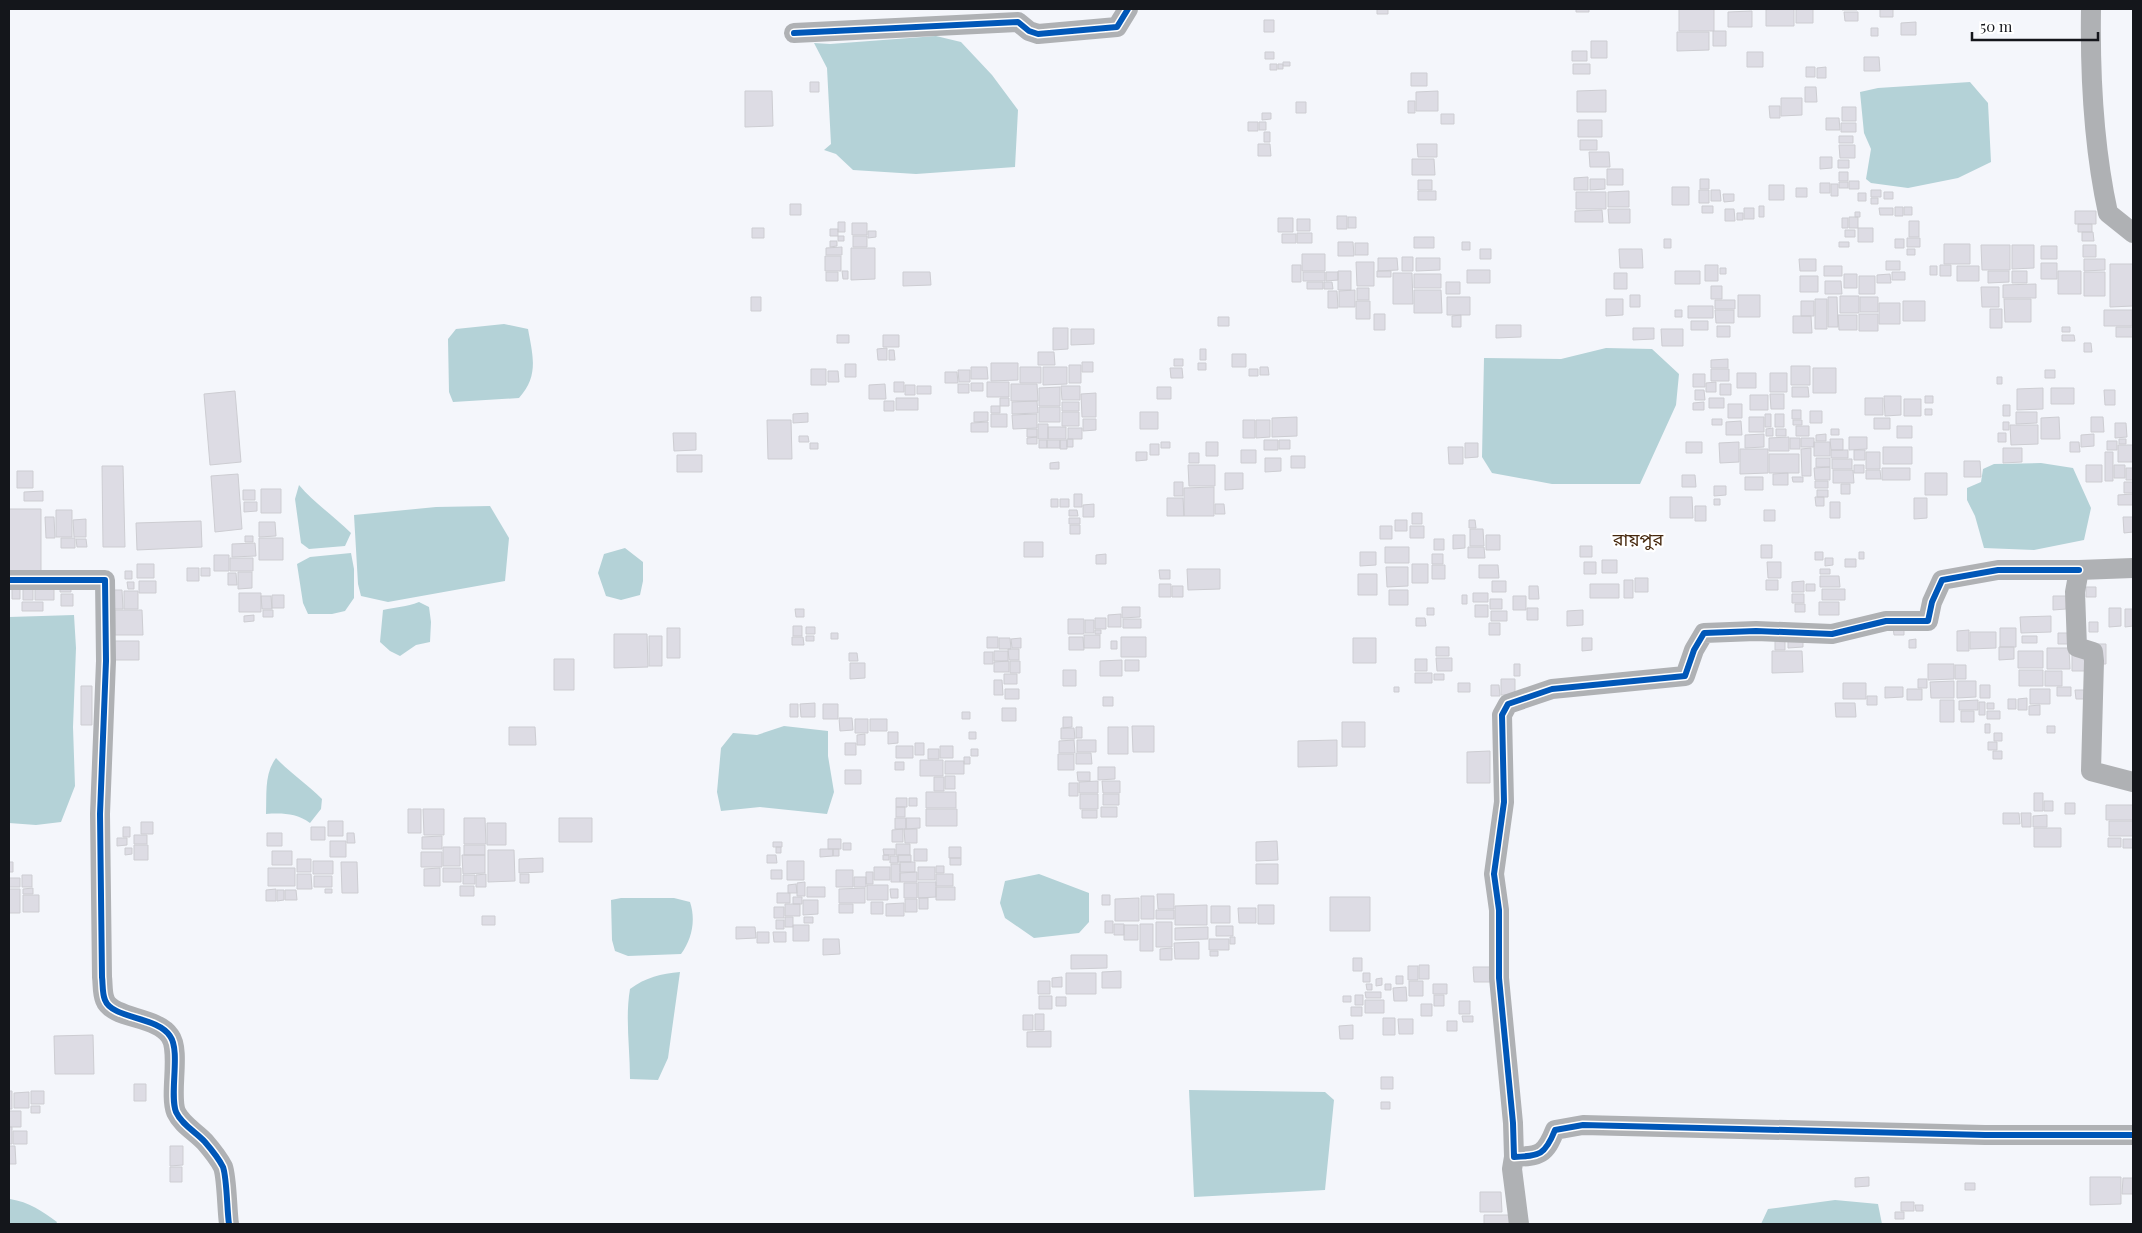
<svg xmlns="http://www.w3.org/2000/svg" width="2142" height="1233" font-family="'Playfair Display','Noto Sans Bengali',serif">
  <style>
    .water { fill: #b4d2d7 }
    .building { fill: #dddce4; stroke: #cdcdd2 }
    .lines { fill: none; stroke-linecap: round; stroke-linejoin: round }
    .minor { stroke: #afb1b4; stroke-width: 20 }
    .cycleway-casing { stroke: #fff; stroke-width: 9 }
    .cycleway { stroke: #0057b8; stroke-width: 6 }
    .labels { text-anchor: middle; dominant-baseline: central; stroke-width: 4.5; stroke-linejoin: round; paint-order: stroke }
    .quarter-label { font-size: 18px; fill: #47290e; stroke: #fff }
  </style>
  <rect width="100%" height="100%" fill="#f4f6fb"/>
  <path class="water" d="M 936,36 L 961,42 L 992,75 L 1018,110 L 1015,167 L 916,174 L 853,170 L 836,154 L 824,150 L 831,144 L 827,68 L 814,43 L 830,44 Z
    M 1970,82 L 1988,103 L 1991,162 L 1958,178 L 1908,188 L 1871,183 L 1866,179 L 1871,149 L 1864,133 L 1860,92 L 1878,88 Z
    M 504,324 L 528,329 C 533,356 539,376 519,398 L 453,402 L 449,392 L 448,339 L 456,329 Z
    M 1606,348 L 1652,349 L 1679,374 L 1676,405 L 1640,484 L 1552,484 L 1492,473 L 1482,457 L 1484,358 L 1561,359 Z
    M 2041,463 L 2073,468 L 2091,508 L 2084,540 L 2034,550 L 1984,548 L 1975,516 L 1967,500 L 1967,488 L 1981,482 L 1983,469 L 1994,464 Z
    M 299,485 C 314,503 334,516 351,533 L 345,546 L 309,549 L 301,543 L 295,499 Z
    M 490,506 L 509,538 L 505,581 L 388,602 L 361,596 L 358,584 L 354,515 L 436,507 Z
    M 625,548 L 643,562 L 643,581 L 640,595 L 621,600 L 606,596 L 598,573 L 604,554 Z
    M 351,553 L 354,569 L 354,598 L 345,611 L 332,614 L 308,614 L 303,603 L 297,564 L 310,557 Z
    M 419,602 L 429,607 L 431,622 L 430,642 L 416,645 L 400,656 L 390,651 L 380,642 L 383,610 C 396,607 406,607 419,602 Z
    M 74,615 L 76,648 L 73,727 L 75,786 L 61,822 L 36,825 L 9,823 L 9,617 Z
    M 784,726 L 828,731 L 828,756 L 834,792 L 827,814 L 760,807 L 721,811 L 717,792 L 721,748 L 733,733 L 757,735 Z
    M 276,758 C 290,773 307,784 322,799 L 321,809 L 310,823 C 296,813 282,813 266,814 C 267,794 264,774 276,758 Z
    M 1039,874 L 1089,893 L 1089,922 L 1079,933 L 1034,938 L 1005,918 L 1000,903 L 1005,881 Z
    M 621,898 L 674,898 L 690,902 C 696,920 692,939 681,954 L 628,956 L 615,951 L 612,940 L 611,900 Z
    M 680,972 L 668,1058 L 658,1080 L 630,1079 C 630,1048 625,1018 630,989 C 646,977 661,974 680,972 Z
    M 1189,1090 L 1325,1092 L 1334,1100 L 1325,1190 L 1194,1197 Z
    M 10,1199 C 29,1202 42,1211 57,1222 L 56,1224 L 9,1224 Z
    M 1835,1200 L 1878,1204 L 1882,1224 L 1761,1224 L 1768,1209 Z"/>
  <path class="building" d="M 1377,9 L 1388,9 L 1388,14 L 1377,14 Z
    M 1576,9 L 1589,9 L 1589,12 L 1576,12 Z
    M 1679,9 L 1714,9 L 1714,31 L 1679,31 Z
    M 1766,9 L 1794,9 L 1794,26 L 1766,26 Z
    M 1796,9 L 1813,9 L 1813,23 L 1796,23 Z
    M 1842,9 L 1857,9 L 1857,10 L 1842,10 Z
    M 1880,9 L 1893,9 L 1893,17 L 1880,17 Z
    M 1752,11 L 1752,27 L 1728,27 L 1728,12 Z
    M 1844,12 L 1858,12 L 1858,21 L 1845,21 Z
    M 1264,20 L 1274,20 L 1274,32 L 1264,32 Z
    M 1916,22 L 1916,35 L 1901,35 L 1901,23 Z
    M 1871,28 L 1878,28 L 1878,36 L 1871,36 Z
    M 1713,31 L 1726,31 L 1726,46 L 1713,46 Z
    M 1677,32 L 1709,32 L 1709,50 L 1677,51 Z
    M 1591,41 L 1607,41 L 1607,58 L 1591,58 Z
    M 1572,51 L 1587,51 L 1587,61 L 1572,61 Z
    M 1265,52 L 1274,52 L 1274,59 L 1265,59 Z
    M 1747,52 L 1763,52 L 1763,67 L 1747,67 Z
    M 1864,57 L 1879,57 L 1880,71 L 1864,71 Z
    M 1283,62 L 1290,62 L 1290,66 L 1283,66 Z
    M 1270,64 L 1277,64 L 1277,70 L 1270,70 Z
    M 1278,64 L 1283,64 L 1283,69 L 1278,69 Z
    M 1573,64 L 1590,64 L 1590,74 L 1573,74 Z
    M 1806,67 L 1815,67 L 1815,77 L 1806,77 Z
    M 1826,67 L 1826,78 L 1817,78 L 1817,68 Z
    M 1411,73 L 1427,73 L 1427,86 L 1411,86 Z
    M 810,82 L 819,82 L 819,92 L 810,92 Z
    M 1805,87 L 1816,87 L 1817,102 L 1805,102 Z
    M 1606,90 L 1606,112 L 1577,112 L 1577,91 Z
    M 745,91 L 772,91 L 773,126 L 745,127 Z
    M 1438,91 L 1438,111 L 1416,111 L 1416,92 Z
    M 1781,98 L 1802,98 L 1802,115 L 1781,116 Z
    M 1408,101 L 1415,101 L 1415,113 L 1408,113 Z
    M 1296,102 L 1306,102 L 1306,113 L 1296,113 Z
    M 1769,106 L 1780,106 L 1780,118 L 1770,118 Z
    M 1842,107 L 1856,107 L 1856,121 L 1842,121 Z
    M 1262,113 L 1271,113 L 1271,119 L 1262,120 Z
    M 1441,114 L 1454,114 L 1454,124 L 1441,124 Z
    M 1826,118 L 1839,118 L 1840,130 L 1826,130 Z
    M 1578,120 L 1602,120 L 1602,137 L 1578,137 Z
    M 1248,122 L 1258,122 L 1258,131 L 1248,131 Z
    M 1259,122 L 1266,122 L 1266,130 L 1259,130 Z
    M 1841,123 L 1856,123 L 1856,132 L 1841,132 Z
    M 1264,132 L 1270,132 L 1270,142 L 1264,142 Z
    M 1839,136 L 1853,136 L 1853,143 L 1839,143 Z
    M 1580,140 L 1597,140 L 1597,150 L 1580,150 Z
    M 1258,144 L 1270,144 L 1271,156 L 1258,156 Z
    M 1417,144 L 1437,144 L 1437,157 L 1418,157 Z
    M 1839,145 L 1855,145 L 1855,158 L 1840,158 Z
    M 1589,152 L 1609,152 L 1610,167 L 1590,167 Z
    M 1820,157 L 1832,157 L 1832,168 L 1820,169 Z
    M 1412,159 L 1434,159 L 1435,175 L 1412,175 Z
    M 1838,160 L 1849,160 L 1849,168 L 1838,168 Z
    M 1607,169 L 1623,169 L 1623,185 L 1607,185 Z
    M 1839,172 L 1848,172 L 1848,181 L 1839,181 Z
    M 1588,177 L 1588,190 L 1574,190 L 1574,178 Z
    M 1590,179 L 1605,179 L 1605,189 L 1590,190 Z
    M 1700,179 L 1709,179 L 1709,189 L 1700,189 Z
    M 1418,180 L 1432,180 L 1432,190 L 1418,190 Z
    M 1849,181 L 1859,181 L 1859,189 L 1849,189 Z
    M 1839,182 L 1848,182 L 1848,188 L 1839,188 Z
    M 1820,183 L 1830,183 L 1830,193 L 1820,193 Z
    M 1831,184 L 1838,184 L 1838,196 L 1831,196 Z
    M 1769,185 L 1784,185 L 1784,200 L 1769,200 Z
    M 1672,187 L 1689,187 L 1689,205 L 1672,205 Z
    M 1796,188 L 1807,188 L 1807,197 L 1796,197 Z
    M 1699,190 L 1709,190 L 1709,203 L 1699,203 Z
    M 1711,190 L 1720,190 L 1721,201 L 1711,201 Z
    M 1871,190 L 1881,190 L 1881,197 L 1871,197 Z
    M 1418,191 L 1436,191 L 1436,200 L 1418,200 Z
    M 1629,191 L 1629,207 L 1608,207 L 1608,192 Z
    M 1576,192 L 1606,192 L 1606,209 L 1576,209 Z
    M 1884,192 L 1893,192 L 1893,199 L 1884,199 Z
    M 1858,193 L 1866,193 L 1866,201 L 1858,201 Z
    M 1723,194 L 1734,194 L 1734,201 L 1724,202 Z
    M 1871,198 L 1878,198 L 1878,204 L 1871,204 Z
    M 790,204 L 801,204 L 801,215 L 790,215 Z
    M 1702,206 L 1713,206 L 1713,213 L 1702,213 Z
    M 1759,206 L 1764,206 L 1764,217 L 1759,217 Z
    M 1895,207 L 1903,207 L 1903,216 L 1895,216 Z
    M 1904,207 L 1912,207 L 1912,215 L 1904,215 Z
    M 1744,208 L 1754,208 L 1754,219 L 1744,219 Z
    M 1879,208 L 1893,208 L 1893,215 L 1880,215 Z
    M 1608,209 L 1630,209 L 1630,223 L 1609,223 Z
    M 1725,209 L 1734,209 L 1735,221 L 1725,221 Z
    M 1602,210 L 1603,222 L 1575,222 L 1575,211 Z
    M 2075,211 L 2096,211 L 2096,224 L 2075,224 Z
    M 1855,212 L 1860,212 L 1860,217 L 1855,217 Z
    M 1737,213 L 1743,213 L 1743,220 L 1737,220 Z
    M 1337,216 L 1347,216 L 1347,229 L 1337,229 Z
    M 1348,217 L 1356,217 L 1356,228 L 1348,228 Z
    M 1849,217 L 1858,217 L 1858,228 L 1849,228 Z
    M 1278,218 L 1293,218 L 1293,232 L 1278,232 Z
    M 1842,218 L 1848,218 L 1848,228 L 1842,228 Z
    M 1297,219 L 1310,219 L 1310,231 L 1297,231 Z
    M 1909,221 L 1919,221 L 1919,237 L 1909,237 Z
    M 838,222 L 845,222 L 845,232 L 838,232 Z
    M 852,223 L 867,223 L 867,235 L 852,235 Z
    M 2078,224 L 2092,224 L 2092,232 L 2078,232 Z
    M 752,228 L 764,228 L 764,238 L 752,238 Z
    M 1858,228 L 1873,228 L 1873,242 L 1858,242 Z
    M 830,229 L 838,229 L 838,236 L 830,236 Z
    M 1845,230 L 1855,230 L 1855,237 L 1845,237 Z
    M 868,231 L 876,231 L 876,237 L 868,238 Z
    M 2082,232 L 2093,232 L 2094,241 L 2082,241 Z
    M 1297,233 L 1312,233 L 1312,243 L 1297,243 Z
    M 1282,234 L 1296,234 L 1296,243 L 1282,243 Z
    M 838,236 L 844,236 L 844,241 L 838,241 Z
    M 853,236 L 867,236 L 867,247 L 853,247 Z
    M 1414,237 L 1434,237 L 1434,248 L 1414,248 Z
    M 1907,238 L 1920,238 L 1920,247 L 1907,247 Z
    M 1664,239 L 1671,239 L 1671,248 L 1664,248 Z
    M 1895,239 L 1904,239 L 1904,248 L 1895,248 Z
    M 830,241 L 837,241 L 837,246 L 830,247 Z
    M 1338,242 L 1353,242 L 1354,256 L 1338,256 Z
    M 1462,242 L 1470,242 L 1470,250 L 1462,250 Z
    M 1839,242 L 1849,242 L 1849,247 L 1839,247 Z
    M 1355,243 L 1368,243 L 1368,255 L 1355,255 Z
    M 1944,244 L 1970,244 L 1970,264 L 1944,264 Z
    M 1981,245 L 2010,245 L 2010,270 L 1982,270 Z
    M 2012,245 L 2034,245 L 2034,268 L 2012,269 Z
    M 2083,245 L 2096,245 L 2096,257 L 2083,257 Z
    M 2041,246 L 2057,246 L 2057,259 L 2041,259 Z
    M 842,247 L 842,255 L 826,255 L 826,248 Z
    M 851,248 L 875,248 L 875,279 L 851,280 Z
    M 1480,249 L 1491,249 L 1491,259 L 1480,259 Z
    M 1619,249 L 1642,249 L 1643,268 L 1620,268 Z
    M 1907,249 L 1915,249 L 1915,255 L 1907,255 Z
    M 1302,254 L 1325,254 L 1325,271 L 1302,271 Z
    M 825,256 L 841,256 L 841,271 L 825,271 Z
    M 1402,257 L 1413,257 L 1413,271 L 1402,271 Z
    M 1378,258 L 1397,258 L 1398,270 L 1378,271 Z
    M 1416,258 L 1440,258 L 1440,270 L 1416,271 Z
    M 1799,259 L 1816,259 L 1816,271 L 1800,271 Z
    M 2084,259 L 2105,259 L 2105,270 L 2084,271 Z
    M 1886,261 L 1900,261 L 1900,270 L 1886,270 Z
    M 1356,262 L 1374,262 L 1374,286 L 1357,286 Z
    M 2041,263 L 2057,263 L 2057,279 L 2041,279 Z
    M 2110,264 L 2133,264 L 2133,306 L 2110,307 Z
    M 1292,265 L 1301,265 L 1301,282 L 1292,282 Z
    M 1705,265 L 1718,265 L 1718,281 L 1705,281 Z
    M 1940,265 L 1951,265 L 1951,276 L 1940,276 Z
    M 1824,266 L 1842,266 L 1842,276 L 1824,276 Z
    M 1930,266 L 1937,266 L 1937,275 L 1930,275 Z
    M 1957,266 L 1979,266 L 1979,281 L 1957,281 Z
    M 1720,268 L 1726,268 L 1726,274 L 1720,274 Z
    M 1467,270 L 1490,270 L 1490,283 L 1467,283 Z
    M 842,271 L 848,271 L 848,279 L 843,279 Z
    M 1338,271 L 1351,271 L 1351,290 L 1338,290 Z
    M 1377,271 L 1391,271 L 1391,277 L 1377,277 Z
    M 1675,271 L 1700,271 L 1700,284 L 1675,284 Z
    M 1988,271 L 2009,271 L 2009,282 L 1988,283 Z
    M 2012,271 L 2027,271 L 2027,283 L 2012,283 Z
    M 2058,271 L 2081,271 L 2081,294 L 2058,294 Z
    M 826,272 L 838,272 L 838,281 L 826,281 Z
    M 903,272 L 930,272 L 931,285 L 903,286 Z
    M 1303,272 L 1325,272 L 1325,281 L 1303,281 Z
    M 1326,272 L 1338,272 L 1338,280 L 1326,281 Z
    M 1892,272 L 1905,272 L 1905,280 L 1892,280 Z
    M 2084,272 L 2105,272 L 2105,296 L 2084,296 Z
    M 1393,273 L 1412,273 L 1413,304 L 1393,304 Z
    M 1614,273 L 1627,273 L 1627,289 L 1614,289 Z
    M 1414,274 L 1441,274 L 1441,288 L 1414,288 Z
    M 1844,274 L 1857,274 L 1857,288 L 1844,288 Z
    M 1890,274 L 1891,283 L 1877,283 L 1877,275 Z
    M 1800,276 L 1818,276 L 1818,292 L 1800,292 Z
    M 1859,276 L 1875,276 L 1875,294 L 1859,294 Z
    M 1825,281 L 1841,281 L 1842,294 L 1825,294 Z
    M 1307,282 L 1323,282 L 1323,289 L 1307,289 Z
    M 1324,282 L 1332,282 L 1333,289 L 1324,289 Z
    M 1446,282 L 1460,282 L 1460,294 L 1446,294 Z
    M 2036,284 L 2036,298 L 2003,298 L 2003,285 Z
    M 1711,286 L 1722,286 L 1722,299 L 1711,299 Z
    M 1981,287 L 1999,287 L 1999,307 L 1982,307 Z
    M 1357,288 L 1369,288 L 1369,300 L 1357,300 Z
    M 1355,290 L 1355,307 L 1339,307 L 1339,291 Z
    M 1414,290 L 1441,290 L 1442,313 L 1414,313 Z
    M 1328,291 L 1337,291 L 1338,308 L 1328,308 Z
    M 1630,295 L 1640,295 L 1640,307 L 1630,307 Z
    M 1738,295 L 1760,295 L 1760,317 L 1738,317 Z
    M 1840,296 L 1859,296 L 1859,313 L 1840,313 Z
    M 751,297 L 761,297 L 761,311 L 751,311 Z
    M 1447,297 L 1470,297 L 1470,315 L 1447,315 Z
    M 1828,297 L 1837,297 L 1838,327 L 1828,327 Z
    M 1860,297 L 1878,297 L 1878,312 L 1860,312 Z
    M 1606,299 L 1623,299 L 1623,315 L 1606,316 Z
    M 1815,299 L 1827,299 L 1827,329 L 1815,329 Z
    M 2004,299 L 2031,299 L 2031,322 L 2005,322 Z
    M 1715,300 L 1735,300 L 1735,309 L 1715,309 Z
    M 1356,301 L 1370,301 L 1370,319 L 1356,319 Z
    M 1801,301 L 1814,301 L 1814,316 L 1801,316 Z
    M 1903,301 L 1925,301 L 1925,321 L 1903,321 Z
    M 1879,303 L 1900,303 L 1900,324 L 1879,324 Z
    M 1688,306 L 1713,306 L 1713,318 L 1688,318 Z
    M 1990,309 L 2002,309 L 2002,328 L 1990,328 Z
    M 1675,310 L 1682,310 L 1682,317 L 1675,317 Z
    M 1715,310 L 1734,310 L 1734,323 L 1716,323 Z
    M 2104,310 L 2132,310 L 2132,326 L 2104,326 Z
    M 1374,314 L 1385,314 L 1385,330 L 1374,330 Z
    M 1859,314 L 1878,314 L 1878,331 L 1859,331 Z
    M 1461,315 L 1461,327 L 1452,327 L 1452,316 Z
    M 1838,315 L 1857,315 L 1857,330 L 1839,330 Z
    M 1793,316 L 1811,316 L 1812,333 L 1793,333 Z
    M 1218,317 L 1229,317 L 1229,326 L 1218,326 Z
    M 1691,321 L 1708,321 L 1708,330 L 1691,330 Z
    M 1496,325 L 1521,325 L 1521,337 L 1496,338 Z
    M 1717,326 L 1730,326 L 1730,337 L 1717,337 Z
    M 2062,327 L 2070,327 L 2070,332 L 2062,332 Z
    M 2116,327 L 2133,327 L 2133,337 L 2116,337 Z
    M 1053,328 L 1068,328 L 1068,349 L 1053,350 Z
    M 1633,328 L 1654,328 L 1654,339 L 1633,340 Z
    M 1071,329 L 1094,329 L 1094,344 L 1071,345 Z
    M 1661,329 L 1683,329 L 1683,346 L 1662,346 Z
    M 837,335 L 849,335 L 849,343 L 837,343 Z
    M 883,335 L 899,335 L 899,347 L 883,347 Z
    M 2062,335 L 2074,335 L 2075,341 L 2062,341 Z
    M 2084,343 L 2091,343 L 2092,352 L 2084,352 Z
    M 887,348 L 887,360 L 878,360 L 877,349 Z
    M 1200,349 L 1206,349 L 1206,360 L 1200,360 Z
    M 889,350 L 894,350 L 895,360 L 889,360 Z
    M 1038,352 L 1054,352 L 1055,365 L 1038,365 Z
    M 1232,354 L 1246,354 L 1246,367 L 1232,367 Z
    M 1174,359 L 1183,359 L 1183,366 L 1174,366 Z
    M 1728,359 L 1728,368 L 1711,368 L 1711,360 Z
    M 1082,362 L 1093,362 L 1093,372 L 1082,372 Z
    M 991,363 L 1018,363 L 1018,380 L 991,381 Z
    M 1198,363 L 1206,363 L 1206,370 L 1198,370 Z
    M 845,364 L 856,364 L 856,377 L 845,377 Z
    M 1069,365 L 1081,365 L 1081,383 L 1069,383 Z
    M 1791,366 L 1810,366 L 1810,385 L 1791,385 Z
    M 971,367 L 987,367 L 988,379 L 971,379 Z
    M 1020,367 L 1041,367 L 1041,383 L 1020,383 Z
    M 1043,367 L 1067,367 L 1067,384 L 1043,385 Z
    M 1260,367 L 1268,367 L 1269,375 L 1260,375 Z
    M 1170,368 L 1182,368 L 1183,378 L 1171,378 Z
    M 1813,368 L 1836,368 L 1836,393 L 1813,393 Z
    M 811,369 L 826,369 L 826,385 L 811,385 Z
    M 1249,369 L 1258,369 L 1258,376 L 1249,376 Z
    M 1711,369 L 1729,369 L 1729,381 L 1711,381 Z
    M 958,370 L 970,370 L 970,382 L 959,382 Z
    M 2045,370 L 2055,370 L 2055,378 L 2045,378 Z
    M 828,371 L 838,371 L 839,382 L 828,382 Z
    M 945,372 L 957,372 L 958,383 L 945,383 Z
    M 1737,373 L 1756,373 L 1756,388 L 1737,388 Z
    M 1770,373 L 1787,373 L 1787,392 L 1770,392 Z
    M 1693,374 L 1705,374 L 1705,387 L 1693,387 Z
    M 1997,377 L 2002,377 L 2002,384 L 1997,384 Z
    M 894,382 L 904,382 L 904,392 L 894,392 Z
    M 987,382 L 1009,382 L 1009,397 L 987,397 Z
    M 1716,382 L 1716,392 L 1706,392 L 1706,383 Z
    M 971,383 L 983,383 L 983,391 L 971,391 Z
    M 885,384 L 886,399 L 869,399 L 869,385 Z
    M 958,384 L 969,384 L 969,393 L 958,393 Z
    M 1011,384 L 1037,384 L 1038,401 L 1011,401 Z
    M 1720,384 L 1731,384 L 1731,395 L 1720,395 Z
    M 905,385 L 915,385 L 915,395 L 905,395 Z
    M 917,386 L 931,386 L 931,394 L 917,394 Z
    M 1061,386 L 1080,386 L 1080,400 L 1062,400 Z
    M 1060,387 L 1060,406 L 1039,406 L 1039,388 Z
    M 1157,387 L 1171,387 L 1171,399 L 1157,399 Z
    M 1792,387 L 1808,387 L 1809,397 L 1792,397 Z
    M 2043,388 L 2043,409 L 2017,410 L 2017,389 Z
    M 2051,388 L 2074,388 L 2074,404 L 2051,404 Z
    M 1695,390 L 1704,390 L 1705,400 L 1695,400 Z
    M 2104,390 L 2115,390 L 2115,405 L 2105,405 Z
    M 235,391 L 241,462 L 210,465 L 204,394 Z
    M 1096,393 L 1096,417 L 1082,417 L 1081,394 Z
    M 1770,394 L 1784,394 L 1784,409 L 1771,409 Z
    M 1750,395 L 1768,395 L 1768,410 L 1750,410 Z
    M 1884,396 L 1901,396 L 1901,415 L 1885,416 Z
    M 1925,396 L 1933,396 L 1933,403 L 1925,403 Z
    M 896,398 L 918,398 L 918,410 L 896,410 Z
    M 1000,398 L 1009,398 L 1009,406 L 1000,406 Z
    M 1709,398 L 1724,398 L 1724,408 L 1709,408 Z
    M 1865,398 L 1883,398 L 1883,415 L 1865,415 Z
    M 1904,399 L 1921,399 L 1921,416 L 1904,416 Z
    M 884,401 L 894,401 L 894,411 L 884,411 Z
    M 1037,401 L 1038,413 L 1012,414 L 1012,402 Z
    M 1062,402 L 1079,402 L 1079,411 L 1062,411 Z
    M 1704,402 L 1704,410 L 1693,410 L 1693,403 Z
    M 1728,404 L 1742,404 L 1742,418 L 1728,418 Z
    M 2003,405 L 2010,405 L 2010,416 L 2003,416 Z
    M 991,406 L 1000,406 L 1000,413 L 991,413 Z
    M 1039,407 L 1060,407 L 1060,422 L 1039,422 Z
    M 1925,409 L 1932,409 L 1932,415 L 1925,415 Z
    M 1792,410 L 1801,410 L 1801,419 L 1792,419 Z
    M 1810,411 L 1822,411 L 1822,423 L 1810,423 Z
    M 974,412 L 988,412 L 988,421 L 974,422 Z
    M 1062,412 L 1079,412 L 1079,426 L 1062,426 Z
    M 1140,412 L 1158,412 L 1158,429 L 1140,429 Z
    M 2016,412 L 2037,412 L 2037,423 L 2016,424 Z
    M 808,413 L 808,422 L 793,423 L 793,414 Z
    M 991,414 L 1007,414 L 1007,427 L 991,427 Z
    M 1037,414 L 1037,428 L 1013,429 L 1012,415 Z
    M 1765,414 L 1771,414 L 1771,427 L 1765,427 Z
    M 1775,414 L 1784,414 L 1784,427 L 1775,427 Z
    M 1297,417 L 1297,436 L 1272,437 L 1272,418 Z
    M 1749,417 L 1764,417 L 1764,432 L 1749,432 Z
    M 2059,417 L 2060,439 L 2041,439 L 2041,418 Z
    M 2091,417 L 2103,417 L 2104,432 L 2091,432 Z
    M 1874,418 L 1890,418 L 1890,429 L 1874,429 Z
    M 1083,419 L 1096,419 L 1096,430 L 1083,431 Z
    M 1712,419 L 1722,419 L 1722,425 L 1712,425 Z
    M 767,420 L 791,420 L 792,459 L 768,459 Z
    M 1243,420 L 1255,420 L 1255,438 L 1243,438 Z
    M 1256,420 L 1270,420 L 1270,437 L 1256,438 Z
    M 1793,420 L 1802,420 L 1802,425 L 1793,425 Z
    M 1741,421 L 1742,435 L 1726,435 L 1726,422 Z
    M 988,422 L 988,432 L 971,432 L 971,423 Z
    M 2003,422 L 2009,422 L 2009,430 L 2003,430 Z
    M 2115,423 L 2126,423 L 2127,437 L 2115,438 Z
    M 1038,424 L 1048,424 L 1048,439 L 1038,439 Z
    M 2010,425 L 2038,425 L 2038,444 L 2011,445 Z
    M 1796,426 L 1809,426 L 1809,436 L 1796,436 Z
    M 1897,426 L 1912,426 L 1912,438 L 1897,438 Z
    M 1048,427 L 1066,427 L 1066,439 L 1048,439 Z
    M 1068,428 L 1082,428 L 1082,439 L 1068,439 Z
    M 1773,428 L 1773,436 L 1766,436 L 1766,429 Z
    M 1027,429 L 1037,429 L 1037,437 L 1027,437 Z
    M 1776,429 L 1786,429 L 1786,436 L 1776,436 Z
    M 1831,429 L 1839,429 L 1839,435 L 1831,435 Z
    M 673,433 L 696,433 L 696,450 L 674,451 Z
    M 1998,433 L 2006,433 L 2006,442 L 1998,442 Z
    M 1764,434 L 1764,447 L 1745,448 L 1745,435 Z
    M 1826,434 L 1826,441 L 1816,441 L 1816,435 Z
    M 2094,434 L 2094,446 L 2081,447 L 2081,435 Z
    M 799,436 L 808,436 L 809,442 L 799,442 Z
    M 1037,437 L 1037,444 L 1027,444 L 1027,438 Z
    M 1789,437 L 1789,451 L 1769,451 L 1769,438 Z
    M 1849,437 L 1867,437 L 1867,449 L 1849,450 Z
    M 1790,438 L 1800,438 L 1800,449 L 1790,449 Z
    M 1801,438 L 1814,438 L 1814,447 L 1801,447 Z
    M 1067,439 L 1073,439 L 1073,447 L 1067,447 Z
    M 1830,439 L 1843,439 L 1843,450 L 1831,450 Z
    M 2119,439 L 2126,439 L 2126,444 L 2119,444 Z
    M 1039,440 L 1047,440 L 1047,448 L 1039,448 Z
    M 1047,440 L 1060,440 L 1060,448 L 1047,448 Z
    M 1060,440 L 1067,440 L 1067,449 L 1060,449 Z
    M 1264,440 L 1278,440 L 1278,450 L 1264,450 Z
    M 1279,440 L 1290,440 L 1290,449 L 1279,449 Z
    M 2107,441 L 2117,441 L 2117,450 L 2107,450 Z
    M 1161,442 L 1170,442 L 1170,448 L 1161,448 Z
    M 1206,442 L 1218,442 L 1218,456 L 1206,456 Z
    M 1686,442 L 1702,442 L 1702,453 L 1686,453 Z
    M 1739,442 L 1739,462 L 1720,463 L 1719,443 Z
    M 1814,442 L 1830,442 L 1830,456 L 1814,456 Z
    M 2070,442 L 2079,442 L 2080,452 L 2070,452 Z
    M 810,443 L 818,443 L 818,449 L 810,449 Z
    M 1465,443 L 1478,443 L 1478,457 L 1465,458 Z
    M 1150,444 L 1159,444 L 1159,455 L 1150,455 Z
    M 2118,445 L 2133,445 L 2133,462 L 2118,462 Z
    M 1448,447 L 1463,447 L 1463,464 L 1449,464 Z
    M 1883,447 L 1912,447 L 1912,464 L 1883,464 Z
    M 1811,448 L 1811,476 L 1802,476 L 1801,449 Z
    M 2003,448 L 2022,448 L 2022,462 L 2003,463 Z
    M 1740,449 L 1768,449 L 1768,473 L 1740,474 Z
    M 1241,450 L 1256,450 L 1256,463 L 1241,463 Z
    M 1831,450 L 1848,450 L 1848,458 L 1831,458 Z
    M 1854,450 L 1865,450 L 1865,460 L 1854,460 Z
    M 1136,452 L 1147,452 L 1147,460 L 1136,461 Z
    M 1866,452 L 1880,452 L 1880,469 L 1866,469 Z
    M 2105,452 L 2113,452 L 2113,481 L 2105,481 Z
    M 1189,453 L 1199,453 L 1199,463 L 1189,463 Z
    M 1769,454 L 1799,454 L 1799,473 L 1769,473 Z
    M 677,455 L 702,455 L 702,472 L 677,472 Z
    M 1291,456 L 1305,456 L 1305,468 L 1291,468 Z
    M 1265,458 L 1281,458 L 1281,471 L 1265,472 Z
    M 1816,458 L 1830,458 L 1830,467 L 1816,467 Z
    M 1832,459 L 1852,459 L 1852,469 L 1832,469 Z
    M 1964,461 L 1980,461 L 1981,477 L 1964,477 Z
    M 1059,462 L 1059,469 L 1050,469 L 1050,463 Z
    M 1188,465 L 1215,465 L 1215,486 L 1189,486 Z
    M 1854,465 L 1864,465 L 1864,473 L 1854,473 Z
    M 2086,465 L 2102,465 L 2102,482 L 2086,482 Z
    M 2114,465 L 2125,465 L 2125,478 L 2114,478 Z
    M 102,466 L 123,466 L 125,547 L 103,547 Z
    M 1830,467 L 1830,480 L 1815,480 L 1814,468 Z
    M 1882,468 L 1910,468 L 1910,480 L 1882,480 Z
    M 2126,468 L 2133,468 L 2133,480 L 2126,480 Z
    M 1833,470 L 1853,470 L 1854,483 L 1833,483 Z
    M 1866,470 L 1880,470 L 1881,479 L 1866,479 Z
    M 17,471 L 33,471 L 33,488 L 17,488 Z
    M 1225,473 L 1243,473 L 1243,489 L 1225,490 Z
    M 1788,473 L 1788,485 L 1773,485 L 1773,474 Z
    M 1925,473 L 1947,473 L 1947,495 L 1925,495 Z
    M 238,474 L 242,529 L 215,532 L 211,476 Z
    M 1682,475 L 1695,475 L 1696,487 L 1682,487 Z
    M 1745,477 L 1763,477 L 1763,490 L 1745,490 Z
    M 1792,477 L 1803,477 L 1803,482 L 1793,482 Z
    M 1815,481 L 1828,481 L 1828,488 L 1815,488 Z
    M 1174,482 L 1183,482 L 1183,496 L 1174,496 Z
    M 2124,482 L 2133,482 L 2133,493 L 2124,493 Z
    M 1841,484 L 1850,484 L 1850,494 L 1841,494 Z
    M 1714,486 L 1726,486 L 1726,495 L 1714,496 Z
    M 1214,487 L 1214,516 L 1184,516 L 1184,488 Z
    M 261,489 L 281,489 L 281,513 L 261,513 Z
    M 243,490 L 255,490 L 255,500 L 243,500 Z
    M 1817,490 L 1828,490 L 1828,497 L 1817,497 Z
    M 43,491 L 43,501 L 24,501 L 24,492 Z
    M 1074,494 L 1082,494 L 1082,507 L 1074,507 Z
    M 2133,494 L 2133,505 L 2118,505 L 2118,495 Z
    M 1670,497 L 1692,497 L 1693,518 L 1670,518 Z
    M 1815,497 L 1824,497 L 1824,506 L 1816,506 Z
    M 1167,498 L 1183,498 L 1184,516 L 1167,516 Z
    M 1914,498 L 1927,498 L 1927,518 L 1914,519 Z
    M 1051,499 L 1058,499 L 1058,507 L 1051,507 Z
    M 1060,499 L 1069,499 L 1069,507 L 1060,507 Z
    M 1714,499 L 1720,499 L 1720,505 L 1714,505 Z
    M 244,502 L 257,502 L 257,511 L 244,512 Z
    M 1830,502 L 1840,502 L 1840,518 L 1830,518 Z
    M 1094,504 L 1094,517 L 1083,517 L 1083,505 Z
    M 1215,504 L 1224,504 L 1225,514 L 1215,514 Z
    M 1695,506 L 1706,506 L 1706,521 L 1695,521 Z
    M 9,509 L 41,509 L 41,575 L 9,575 Z
    M 56,510 L 72,510 L 72,537 L 56,537 Z
    M 1069,510 L 1077,510 L 1078,516 L 1069,516 Z
    M 1764,510 L 1775,510 L 1775,521 L 1764,521 Z
    M 1412,513 L 1422,513 L 1422,524 L 1412,524 Z
    M 45,517 L 54,517 L 55,538 L 46,538 Z
    M 2123,517 L 2133,517 L 2133,532 L 2124,533 Z
    M 1069,518 L 1080,518 L 1080,524 L 1069,524 Z
    M 86,519 L 86,537 L 74,537 L 73,520 Z
    M 1395,520 L 1407,520 L 1407,531 L 1395,531 Z
    M 1469,520 L 1475,520 L 1476,528 L 1469,528 Z
    M 201,521 L 202,547 L 137,550 L 136,523 Z
    M 259,522 L 275,522 L 276,536 L 259,537 Z
    M 1070,525 L 1080,525 L 1080,534 L 1070,534 Z
    M 1380,526 L 1392,526 L 1392,539 L 1380,539 Z
    M 1410,526 L 1424,526 L 1424,538 L 1410,538 Z
    M 1470,529 L 1483,529 L 1484,546 L 1470,546 Z
    M 1453,535 L 1465,535 L 1465,548 L 1453,549 Z
    M 1486,535 L 1500,535 L 1500,550 L 1486,550 Z
    M 245,536 L 253,536 L 253,542 L 245,542 Z
    M 61,538 L 75,538 L 75,548 L 61,548 Z
    M 259,538 L 283,538 L 283,560 L 259,560 Z
    M 76,539 L 86,539 L 87,547 L 77,547 Z
    M 1434,539 L 1444,539 L 1444,550 L 1434,550 Z
    M 1024,542 L 1043,542 L 1043,557 L 1024,557 Z
    M 255,543 L 256,556 L 232,557 L 232,544 Z
    M 1761,545 L 1772,545 L 1772,558 L 1761,558 Z
    M 1580,546 L 1592,546 L 1592,557 L 1580,557 Z
    M 1385,547 L 1409,547 L 1409,563 L 1385,563 Z
    M 1468,547 L 1484,547 L 1485,558 L 1468,558 Z
    M 1360,552 L 1376,552 L 1376,565 L 1360,566 Z
    M 1815,552 L 1823,552 L 1823,560 L 1815,560 Z
    M 1859,552 L 1864,552 L 1864,559 L 1859,559 Z
    M 1106,554 L 1106,564 L 1096,564 L 1096,555 Z
    M 1432,554 L 1443,554 L 1443,564 L 1432,564 Z
    M 214,555 L 229,555 L 229,571 L 214,571 Z
    M 230,558 L 253,558 L 253,571 L 230,571 Z
    M 1825,558 L 1833,558 L 1833,565 L 1825,566 Z
    M 1845,559 L 1856,559 L 1856,567 L 1845,567 Z
    M 1602,560 L 1617,560 L 1617,573 L 1602,573 Z
    M 1584,562 L 1596,562 L 1596,574 L 1584,574 Z
    M 1767,562 L 1781,562 L 1781,578 L 1768,578 Z
    M 137,564 L 154,564 L 154,578 L 137,578 Z
    M 1412,564 L 1428,564 L 1428,583 L 1412,583 Z
    M 1432,565 L 1445,565 L 1445,579 L 1432,579 Z
    M 1479,565 L 1498,565 L 1499,578 L 1479,578 Z
    M 1386,567 L 1408,567 L 1408,586 L 1387,587 Z
    M 187,568 L 199,568 L 199,581 L 187,581 Z
    M 201,568 L 210,568 L 210,576 L 201,576 Z
    M 1187,569 L 1220,569 L 1220,589 L 1188,590 Z
    M 1820,569 L 1830,569 L 1830,574 L 1820,574 Z
    M 1159,570 L 1170,570 L 1170,579 L 1160,579 Z
    M 125,571 L 132,571 L 132,579 L 125,579 Z
    M 238,572 L 252,572 L 252,588 L 238,589 Z
    M 228,573 L 236,573 L 237,585 L 228,585 Z
    M 1358,574 L 1377,574 L 1377,595 L 1358,595 Z
    M 1820,576 L 1839,576 L 1840,587 L 1820,587 Z
    M 1635,578 L 1648,578 L 1648,592 L 1635,592 Z
    M 1624,580 L 1633,580 L 1633,598 L 1624,598 Z
    M 1766,580 L 1778,580 L 1778,590 L 1766,590 Z
    M 139,581 L 156,581 L 156,593 L 139,593 Z
    M 1492,581 L 1506,581 L 1506,592 L 1492,592 Z
    M 1804,581 L 1804,592 L 1792,592 L 1792,582 Z
    M 127,582 L 134,582 L 134,589 L 128,589 Z
    M 60,583 L 71,583 L 71,592 L 60,592 Z
    M 1159,584 L 1171,584 L 1171,597 L 1159,597 Z
    M 1590,584 L 1619,584 L 1619,598 L 1590,598 Z
    M 1806,584 L 1815,584 L 1815,591 L 1806,591 Z
    M 23,585 L 33,585 L 33,600 L 23,600 Z
    M 12,586 L 20,586 L 20,599 L 12,599 Z
    M 54,586 L 54,600 L 35,600 L 35,587 Z
    M 1172,586 L 1183,586 L 1183,597 L 1172,597 Z
    M 1529,586 L 1538,586 L 1539,599 L 1529,599 Z
    M 2086,587 L 2096,587 L 2096,597 L 2086,597 Z
    M 1822,589 L 1845,589 L 1845,600 L 1822,600 Z
    M 111,590 L 122,590 L 123,609 L 111,609 Z
    M 1389,590 L 1408,590 L 1408,605 L 1389,605 Z
    M 124,591 L 138,591 L 138,609 L 124,609 Z
    M 239,593 L 261,593 L 261,612 L 239,612 Z
    M 1473,593 L 1488,593 L 1488,602 L 1473,602 Z
    M 61,594 L 73,594 L 73,606 L 61,606 Z
    M 1792,594 L 1804,594 L 1804,603 L 1792,603 Z
    M 272,595 L 284,595 L 284,608 L 272,608 Z
    M 1462,595 L 1467,595 L 1467,604 L 1462,604 Z
    M 261,596 L 271,596 L 272,609 L 262,609 Z
    M 1513,596 L 1526,596 L 1526,610 L 1513,610 Z
    M 2053,596 L 2066,596 L 2066,609 L 2053,610 Z
    M 1490,599 L 1502,599 L 1502,609 L 1490,609 Z
    M 22,602 L 43,602 L 43,611 L 22,611 Z
    M 1819,602 L 1839,602 L 1839,615 L 1819,615 Z
    M 1795,604 L 1805,604 L 1805,612 L 1795,612 Z
    M 1475,605 L 1488,605 L 1488,617 L 1475,617 Z
    M 1122,607 L 1140,607 L 1140,617 L 1122,618 Z
    M 1427,608 L 1434,608 L 1434,615 L 1427,615 Z
    M 1527,608 L 1538,608 L 1538,620 L 1527,620 Z
    M 2109,608 L 2121,608 L 2121,626 L 2109,627 Z
    M 795,609 L 804,609 L 804,617 L 796,617 Z
    M 2125,609 L 2133,609 L 2133,626 L 2125,627 Z
    M 115,610 L 142,610 L 143,635 L 115,635 Z
    M 263,610 L 273,610 L 273,617 L 263,617 Z
    M 1583,610 L 1583,625 L 1567,626 L 1567,611 Z
    M 1491,611 L 1507,611 L 1507,621 L 1491,621 Z
    M 1121,614 L 1121,627 L 1108,627 L 1108,615 Z
    M 254,615 L 254,621 L 244,622 L 244,616 Z
    M 2051,616 L 2051,632 L 2021,633 L 2020,617 Z
    M 1095,618 L 1106,618 L 1106,629 L 1095,629 Z
    M 1416,618 L 1425,618 L 1426,626 L 1416,626 Z
    M 1068,619 L 1084,619 L 1084,634 L 1068,634 Z
    M 1123,619 L 1141,619 L 1141,628 L 1123,628 Z
    M 1085,620 L 1094,620 L 1094,633 L 1085,633 Z
    M 2089,622 L 2098,622 L 2098,632 L 2089,632 Z
    M 1489,623 L 1500,623 L 1500,635 L 1489,635 Z
    M 793,626 L 802,626 L 802,636 L 793,636 Z
    M 806,627 L 815,627 L 815,634 L 806,634 Z
    M 1893,627 L 1904,627 L 1904,635 L 1894,635 Z
    M 667,628 L 680,628 L 680,658 L 667,658 Z
    M 2000,628 L 2016,628 L 2016,647 L 2000,647 Z
    M 1095,630 L 1101,630 L 1101,634 L 1095,634 Z
    M 1969,630 L 1969,651 L 1957,651 L 1957,631 Z
    M 1970,632 L 1996,632 L 1996,648 L 1970,649 Z
    M 831,633 L 838,633 L 838,639 L 831,639 Z
    M 2058,633 L 2068,633 L 2068,644 L 2058,644 Z
    M 614,634 L 647,634 L 648,667 L 614,668 Z
    M 1084,635 L 1100,635 L 1100,648 L 1084,648 Z
    M 649,636 L 662,636 L 662,666 L 649,666 Z
    M 806,636 L 814,636 L 814,641 L 806,641 Z
    M 2022,636 L 2037,636 L 2037,643 L 2022,643 Z
    M 792,637 L 803,637 L 804,645 L 792,645 Z
    M 987,637 L 998,637 L 998,648 L 987,648 Z
    M 1069,637 L 1083,637 L 1084,650 L 1069,650 Z
    M 1121,637 L 1146,637 L 1146,657 L 1121,657 Z
    M 999,638 L 1010,638 L 1011,649 L 999,649 Z
    M 1021,638 L 1021,648 L 1012,648 L 1011,639 Z
    M 1353,638 L 1376,638 L 1376,663 L 1353,663 Z
    M 1582,638 L 1592,638 L 1592,650 L 1582,651 Z
    M 1788,638 L 1803,638 L 1803,647 L 1788,648 Z
    M 1916,639 L 1916,648 L 1909,648 L 1909,640 Z
    M 114,641 L 139,641 L 139,660 L 114,660 Z
    M 1111,641 L 1117,641 L 1117,649 L 1111,649 Z
    M 1775,641 L 1785,641 L 1785,650 L 1775,650 Z
    M 2095,644 L 2106,644 L 2106,664 L 2095,664 Z
    M 1436,647 L 1449,647 L 1449,656 L 1436,656 Z
    M 1999,647 L 2014,647 L 2014,659 L 1999,660 Z
    M 2047,648 L 2069,648 L 2070,669 L 2047,669 Z
    M 1008,649 L 1019,649 L 1019,660 L 1009,660 Z
    M 994,651 L 1008,651 L 1008,661 L 994,661 Z
    M 1772,651 L 1802,651 L 1803,672 L 1772,673 Z
    M 2018,651 L 2043,651 L 2043,668 L 2018,668 Z
    M 984,652 L 993,652 L 993,664 L 984,664 Z
    M 849,653 L 857,653 L 858,661 L 849,661 Z
    M 2072,654 L 2092,654 L 2092,671 L 2072,671 Z
    M 1436,658 L 1452,658 L 1452,671 L 1437,671 Z
    M 554,659 L 574,659 L 574,690 L 554,690 Z
    M 1415,659 L 1427,659 L 1427,671 L 1415,671 Z
    M 1122,660 L 1122,676 L 1100,676 L 1100,661 Z
    M 1125,660 L 1139,660 L 1139,671 L 1125,671 Z
    M 1009,661 L 1009,672 L 994,672 L 994,662 Z
    M 1010,661 L 1020,661 L 1020,673 L 1010,673 Z
    M 850,663 L 865,663 L 865,678 L 850,679 Z
    M 1514,664 L 1520,664 L 1520,676 L 1514,676 Z
    M 1928,664 L 1954,664 L 1954,679 L 1928,680 Z
    M 1955,665 L 1966,665 L 1966,679 L 1955,679 Z
    M 1063,670 L 1076,670 L 1076,686 L 1063,686 Z
    M 2019,670 L 2043,670 L 2043,686 L 2019,686 Z
    M 2045,671 L 2062,671 L 2062,686 L 2045,686 Z
    M 1415,673 L 1432,673 L 1432,683 L 1415,683 Z
    M 1004,674 L 1017,674 L 1017,684 L 1004,684 Z
    M 1434,674 L 1444,674 L 1444,680 L 1434,680 Z
    M 1501,679 L 1515,679 L 1515,695 L 1501,695 Z
    M 1918,679 L 1927,679 L 1927,688 L 1918,688 Z
    M 994,680 L 1002,680 L 1003,695 L 994,695 Z
    M 1954,681 L 1954,698 L 1931,698 L 1930,682 Z
    M 1957,681 L 1976,681 L 1976,697 L 1957,698 Z
    M 1458,683 L 1470,683 L 1470,692 L 1458,692 Z
    M 1843,683 L 1866,683 L 1866,699 L 1843,699 Z
    M 1491,685 L 1499,685 L 1500,696 L 1491,696 Z
    M 1980,685 L 1990,685 L 1990,698 L 1980,698 Z
    M 81,686 L 92,686 L 92,725 L 81,725 Z
    M 1394,687 L 1399,687 L 1399,692 L 1394,692 Z
    M 1885,687 L 1903,687 L 1903,697 L 1885,698 Z
    M 2057,687 L 2071,687 L 2071,696 L 2057,696 Z
    M 1005,689 L 1019,689 L 1019,699 L 1005,699 Z
    M 1907,689 L 1922,689 L 1922,700 L 1907,700 Z
    M 2030,689 L 2050,689 L 2050,704 L 2030,704 Z
    M 2075,690 L 2086,690 L 2086,699 L 2076,699 Z
    M 1867,696 L 1877,696 L 1877,705 L 1867,705 Z
    M 1103,697 L 1113,697 L 1113,706 L 1103,706 Z
    M 2027,698 L 2027,710 L 2018,710 L 2018,699 Z
    M 2008,699 L 2016,699 L 2016,709 L 2008,709 Z
    M 1940,700 L 1954,700 L 1954,722 L 1940,722 Z
    M 1978,700 L 1978,710 L 1959,710 L 1959,701 Z
    M 1979,702 L 1985,702 L 1985,715 L 1979,715 Z
    M 815,703 L 815,717 L 801,717 L 800,704 Z
    M 1835,703 L 1855,703 L 1856,717 L 1836,717 Z
    M 1987,703 L 1994,703 L 1994,709 L 1987,709 Z
    M 790,704 L 798,704 L 798,717 L 790,717 Z
    M 823,704 L 838,704 L 838,719 L 823,719 Z
    M 2040,705 L 2040,715 L 2029,715 L 2029,706 Z
    M 1002,708 L 1016,708 L 1016,721 L 1002,721 Z
    M 1961,711 L 1974,711 L 1974,722 L 1961,722 Z
    M 1987,711 L 2000,711 L 2000,719 L 1987,719 Z
    M 962,712 L 970,712 L 970,719 L 962,719 Z
    M 1063,717 L 1072,717 L 1072,727 L 1063,728 Z
    M 839,718 L 852,718 L 853,730 L 840,731 Z
    M 855,719 L 868,719 L 868,733 L 855,733 Z
    M 870,719 L 887,719 L 887,731 L 870,731 Z
    M 1342,722 L 1365,722 L 1365,747 L 1342,747 Z
    M 1985,724 L 1990,724 L 1990,733 L 1985,733 Z
    M 1132,726 L 1154,726 L 1154,752 L 1133,752 Z
    M 2047,726 L 2055,726 L 2055,733 L 2047,733 Z
    M 509,727 L 535,727 L 536,745 L 509,745 Z
    M 1076,727 L 1082,727 L 1082,738 L 1076,738 Z
    M 1108,727 L 1128,727 L 1128,754 L 1108,754 Z
    M 1061,728 L 1074,728 L 1075,739 L 1061,739 Z
    M 888,732 L 898,732 L 898,743 L 888,744 Z
    M 969,732 L 976,732 L 976,739 L 969,739 Z
    M 1994,733 L 2002,733 L 2002,741 L 1994,741 Z
    M 865,734 L 865,745 L 857,745 L 857,735 Z
    M 1074,740 L 1075,753 L 1059,753 L 1059,741 Z
    M 1077,740 L 1096,740 L 1096,752 L 1077,752 Z
    M 1337,740 L 1337,766 L 1298,767 L 1298,741 Z
    M 1988,742 L 1997,742 L 1997,750 L 1988,750 Z
    M 845,743 L 856,743 L 856,755 L 845,755 Z
    M 915,743 L 924,743 L 924,755 L 915,755 Z
    M 896,746 L 913,746 L 913,758 L 896,758 Z
    M 940,746 L 953,746 L 953,758 L 940,758 Z
    M 928,749 L 939,749 L 939,759 L 928,759 Z
    M 971,749 L 978,749 L 978,756 L 971,756 Z
    M 1490,751 L 1490,783 L 1467,783 L 1467,752 Z
    M 1993,751 L 2002,751 L 2002,759 L 1993,759 Z
    M 1076,753 L 1091,753 L 1092,764 L 1076,764 Z
    M 1058,754 L 1074,754 L 1074,770 L 1058,770 Z
    M 964,757 L 970,757 L 970,764 L 964,764 Z
    M 920,760 L 943,760 L 943,776 L 920,776 Z
    M 945,761 L 964,761 L 964,774 L 945,774 Z
    M 895,762 L 904,762 L 904,770 L 895,770 Z
    M 1098,767 L 1115,767 L 1115,779 L 1098,780 Z
    M 845,770 L 861,770 L 861,784 L 845,784 Z
    M 1077,772 L 1090,772 L 1090,781 L 1078,781 Z
    M 945,776 L 955,776 L 955,789 L 945,789 Z
    M 934,777 L 944,777 L 944,791 L 934,791 Z
    M 1098,781 L 1098,793 L 1079,793 L 1079,782 Z
    M 1102,781 L 1120,781 L 1120,793 L 1103,793 Z
    M 1069,783 L 1078,783 L 1078,796 L 1069,796 Z
    M 926,792 L 956,792 L 956,808 L 926,808 Z
    M 2034,793 L 2043,793 L 2043,811 L 2034,811 Z
    M 1080,794 L 1098,794 L 1098,809 L 1080,809 Z
    M 1103,794 L 1119,794 L 1119,805 L 1103,805 Z
    M 896,798 L 907,798 L 907,807 L 896,807 Z
    M 909,798 L 917,798 L 917,806 L 909,806 Z
    M 2044,801 L 2053,801 L 2053,811 L 2044,811 Z
    M 2065,803 L 2075,803 L 2075,814 L 2065,814 Z
    M 2106,805 L 2133,805 L 2133,820 L 2106,820 Z
    M 896,807 L 905,807 L 905,817 L 896,817 Z
    M 1101,807 L 1117,807 L 1117,817 L 1101,817 Z
    M 408,809 L 421,809 L 421,833 L 408,833 Z
    M 423,809 L 444,809 L 444,835 L 424,835 Z
    M 926,809 L 957,809 L 957,826 L 926,826 Z
    M 1082,810 L 1097,810 L 1097,818 L 1082,818 Z
    M 2003,813 L 2019,813 L 2020,824 L 2003,824 Z
    M 2021,813 L 2031,813 L 2031,827 L 2022,827 Z
    M 2047,815 L 2047,827 L 2033,827 L 2033,816 Z
    M 464,818 L 485,818 L 486,844 L 464,844 Z
    M 559,818 L 592,818 L 592,842 L 559,842 Z
    M 895,818 L 906,818 L 906,829 L 895,829 Z
    M 906,818 L 920,818 L 920,828 L 906,829 Z
    M 328,821 L 343,821 L 343,836 L 328,836 Z
    M 2109,821 L 2133,821 L 2133,836 L 2109,836 Z
    M 141,822 L 153,822 L 153,834 L 141,834 Z
    M 487,823 L 506,823 L 506,845 L 487,845 Z
    M 123,827 L 130,827 L 130,837 L 123,837 Z
    M 311,827 L 325,827 L 325,840 L 311,840 Z
    M 2034,828 L 2061,828 L 2061,847 L 2034,847 Z
    M 903,829 L 903,842 L 892,842 L 892,830 Z
    M 904,829 L 917,829 L 917,843 L 905,843 Z
    M 267,833 L 282,833 L 282,846 L 267,846 Z
    M 347,833 L 354,833 L 355,843 L 347,843 Z
    M 134,835 L 147,835 L 147,844 L 134,844 Z
    M 442,836 L 442,849 L 422,849 L 422,837 Z
    M 117,838 L 127,838 L 127,845 L 117,846 Z
    M 2108,838 L 2121,838 L 2121,847 L 2108,847 Z
    M 828,839 L 841,839 L 841,849 L 828,849 Z
    M 2123,839 L 2133,839 L 2133,848 L 2123,848 Z
    M 330,841 L 346,841 L 346,857 L 330,857 Z
    M 1277,841 L 1278,860 L 1256,861 L 1256,842 Z
    M 773,842 L 782,842 L 782,847 L 773,847 Z
    M 843,843 L 851,843 L 851,850 L 843,850 Z
    M 896,844 L 910,844 L 910,855 L 896,855 Z
    M 134,845 L 148,845 L 148,860 L 134,860 Z
    M 464,845 L 485,845 L 485,855 L 464,855 Z
    M 443,847 L 460,847 L 460,866 L 443,866 Z
    M 776,847 L 781,847 L 781,853 L 776,853 Z
    M 949,847 L 961,847 L 961,858 L 949,858 Z
    M 125,848 L 132,848 L 132,854 L 125,855 Z
    M 820,849 L 833,849 L 833,856 L 820,857 Z
    M 833,849 L 839,849 L 839,856 L 833,856 Z
    M 883,849 L 895,849 L 895,855 L 884,855 Z
    M 914,849 L 927,849 L 927,861 L 914,861 Z
    M 488,850 L 514,850 L 515,881 L 488,882 Z
    M 272,851 L 292,851 L 292,865 L 272,865 Z
    M 421,852 L 442,852 L 442,867 L 421,867 Z
    M 462,855 L 485,855 L 485,873 L 463,874 Z
    M 767,855 L 776,855 L 777,863 L 767,863 Z
    M 883,855 L 889,855 L 889,860 L 883,860 Z
    M 898,855 L 911,855 L 911,862 L 898,862 Z
    M 890,856 L 898,856 L 898,863 L 890,863 Z
    M 543,858 L 543,872 L 519,873 L 519,859 Z
    M 950,858 L 961,858 L 961,865 L 950,865 Z
    M 297,859 L 311,859 L 311,872 L 297,872 Z
    M 313,861 L 333,861 L 333,874 L 313,874 Z
    M 787,861 L 804,861 L 804,880 L 787,880 Z
    M 9,862 L 13,862 L 13,872 L 9,872 Z
    M 341,862 L 357,862 L 358,893 L 342,893 Z
    M 900,862 L 915,862 L 915,872 L 900,872 Z
    M 891,864 L 900,864 L 900,882 L 891,882 Z
    M 1256,864 L 1278,864 L 1278,884 L 1256,884 Z
    M 936,866 L 944,866 L 944,873 L 936,873 Z
    M 874,867 L 890,867 L 890,880 L 874,880 Z
    M 918,867 L 935,867 L 935,880 L 918,880 Z
    M 268,868 L 295,868 L 295,886 L 268,886 Z
    M 440,868 L 440,886 L 424,886 L 424,869 Z
    M 443,868 L 461,868 L 461,882 L 443,882 Z
    M 771,870 L 782,870 L 782,879 L 771,879 Z
    M 836,870 L 853,870 L 853,887 L 836,887 Z
    M 866,872 L 873,872 L 873,884 L 866,884 Z
    M 917,872 L 917,882 L 900,882 L 900,873 Z
    M 297,874 L 311,874 L 312,889 L 297,889 Z
    M 486,874 L 486,887 L 476,887 L 476,875 Z
    M 520,874 L 529,874 L 529,883 L 520,883 Z
    M 936,874 L 953,874 L 953,886 L 936,886 Z
    M 22,875 L 32,875 L 32,887 L 22,887 Z
    M 463,875 L 475,875 L 475,884 L 463,884 Z
    M 314,876 L 332,876 L 332,887 L 314,887 Z
    M 854,877 L 866,877 L 866,887 L 854,887 Z
    M 9,878 L 20,878 L 20,887 L 9,887 Z
    M 805,882 L 805,896 L 797,896 L 797,883 Z
    M 918,882 L 936,882 L 936,897 L 918,898 Z
    M 904,883 L 917,883 L 917,898 L 904,898 Z
    M 796,884 L 797,893 L 788,893 L 788,885 Z
    M 867,885 L 888,885 L 888,900 L 867,900 Z
    M 460,886 L 474,886 L 474,896 L 460,896 Z
    M 807,887 L 825,887 L 825,897 L 807,897 Z
    M 936,887 L 955,887 L 955,900 L 936,900 Z
    M 33,888 L 33,894 L 23,894 L 23,889 Z
    M 865,888 L 865,903 L 839,903 L 839,889 Z
    M 9,889 L 20,889 L 20,913 L 9,913 Z
    M 276,889 L 276,901 L 266,901 L 266,890 Z
    M 325,889 L 332,889 L 332,893 L 325,893 Z
    M 890,889 L 898,889 L 898,898 L 891,898 Z
    M 277,890 L 284,890 L 284,900 L 277,901 Z
    M 285,890 L 296,890 L 297,900 L 285,900 Z
    M 777,893 L 790,893 L 790,903 L 777,903 Z
    M 1157,894 L 1174,894 L 1174,909 L 1158,909 Z
    M 23,895 L 39,895 L 39,912 L 23,912 Z
    M 1102,895 L 1110,895 L 1110,905 L 1102,905 Z
    M 1141,896 L 1154,896 L 1154,919 L 1141,919 Z
    M 793,897 L 802,897 L 802,904 L 793,904 Z
    M 1330,897 L 1370,897 L 1370,931 L 1330,931 Z
    M 919,898 L 928,898 L 928,909 L 919,909 Z
    M 1139,898 L 1139,921 L 1115,921 L 1115,899 Z
    M 905,899 L 917,899 L 917,912 L 905,912 Z
    M 803,900 L 818,900 L 818,914 L 803,915 Z
    M 871,902 L 883,902 L 883,914 L 871,914 Z
    M 904,903 L 904,916 L 886,916 L 886,904 Z
    M 785,904 L 800,904 L 800,916 L 785,916 Z
    M 839,904 L 853,904 L 853,913 L 839,913 Z
    M 1207,905 L 1207,925 L 1175,925 L 1175,906 Z
    M 1258,905 L 1274,905 L 1274,924 L 1258,924 Z
    M 1211,906 L 1230,906 L 1230,923 L 1211,923 Z
    M 774,907 L 784,907 L 784,918 L 774,918 Z
    M 1238,908 L 1256,908 L 1256,923 L 1239,923 Z
    M 1156,910 L 1174,910 L 1174,919 L 1156,919 Z
    M 482,916 L 495,916 L 495,925 L 482,925 Z
    M 785,917 L 793,917 L 793,927 L 785,927 Z
    M 804,917 L 813,917 L 813,923 L 804,923 Z
    M 776,920 L 784,920 L 784,929 L 776,929 Z
    M 1105,921 L 1113,921 L 1113,933 L 1105,933 Z
    M 1156,922 L 1172,922 L 1172,947 L 1156,947 Z
    M 1114,924 L 1124,924 L 1124,935 L 1114,935 Z
    M 1140,924 L 1153,924 L 1153,951 L 1140,951 Z
    M 793,925 L 809,925 L 809,941 L 793,941 Z
    M 1124,925 L 1138,925 L 1138,940 L 1124,940 Z
    M 1216,926 L 1233,926 L 1233,936 L 1216,936 Z
    M 736,927 L 755,927 L 756,938 L 736,939 Z
    M 1208,927 L 1208,939 L 1175,940 L 1175,928 Z
    M 757,932 L 769,932 L 769,943 L 757,943 Z
    M 773,932 L 786,932 L 786,942 L 774,942 Z
    M 1230,937 L 1235,937 L 1235,944 L 1230,944 Z
    M 823,939 L 839,939 L 840,954 L 823,955 Z
    M 1209,939 L 1229,939 L 1229,950 L 1209,950 Z
    M 1199,942 L 1199,959 L 1175,959 L 1174,943 Z
    M 1172,948 L 1172,960 L 1160,960 L 1160,949 Z
    M 1210,951 L 1218,951 L 1218,956 L 1210,956 Z
    M 1071,955 L 1107,955 L 1107,968 L 1071,969 Z
    M 1353,958 L 1362,958 L 1362,971 L 1353,971 Z
    M 1419,965 L 1429,965 L 1429,979 L 1419,979 Z
    M 1408,966 L 1418,966 L 1418,980 L 1408,980 Z
    M 1473,967 L 1490,967 L 1490,982 L 1474,982 Z
    M 1121,971 L 1121,988 L 1102,988 L 1102,972 Z
    M 1066,973 L 1096,973 L 1096,994 L 1066,994 Z
    M 1363,973 L 1370,973 L 1370,982 L 1363,982 Z
    M 1396,976 L 1403,976 L 1403,984 L 1396,984 Z
    M 1062,977 L 1062,987 L 1052,987 L 1052,978 Z
    M 1382,978 L 1382,985 L 1376,986 L 1376,979 Z
    M 1038,981 L 1050,981 L 1050,994 L 1038,994 Z
    M 1409,981 L 1423,981 L 1423,996 L 1409,996 Z
    M 1366,984 L 1372,984 L 1372,990 L 1367,990 Z
    M 1385,984 L 1391,984 L 1391,990 L 1385,990 Z
    M 1433,984 L 1447,984 L 1447,994 L 1433,994 Z
    M 1406,987 L 1407,1001 L 1394,1001 L 1393,988 Z
    M 1365,992 L 1381,992 L 1381,998 L 1366,998 Z
    M 1355,995 L 1363,995 L 1363,1005 L 1355,1005 Z
    M 1434,995 L 1444,995 L 1444,1006 L 1434,1006 Z
    M 1039,996 L 1052,996 L 1052,1009 L 1039,1009 Z
    M 1343,996 L 1351,996 L 1351,1002 L 1343,1002 Z
    M 1056,997 L 1066,997 L 1066,1006 L 1056,1006 Z
    M 1365,1000 L 1384,1000 L 1384,1013 L 1365,1013 Z
    M 1459,1001 L 1470,1001 L 1470,1014 L 1459,1014 Z
    M 1421,1004 L 1432,1004 L 1432,1016 L 1421,1016 Z
    M 1351,1007 L 1362,1007 L 1362,1016 L 1351,1016 Z
    M 1035,1014 L 1044,1014 L 1044,1030 L 1035,1030 Z
    M 1023,1015 L 1033,1015 L 1033,1030 L 1023,1030 Z
    M 1462,1016 L 1473,1016 L 1473,1022 L 1463,1022 Z
    M 1383,1018 L 1395,1018 L 1395,1035 L 1383,1035 Z
    M 1398,1019 L 1413,1019 L 1413,1034 L 1399,1034 Z
    M 1447,1021 L 1457,1021 L 1457,1031 L 1447,1031 Z
    M 1353,1025 L 1353,1039 L 1340,1039 L 1339,1026 Z
    M 1051,1031 L 1051,1047 L 1027,1047 L 1027,1032 Z
    M 93,1035 L 94,1074 L 55,1074 L 54,1036 Z
    M 1381,1077 L 1393,1077 L 1393,1089 L 1381,1089 Z
    M 134,1084 L 146,1084 L 146,1101 L 134,1101 Z
    M 9,1091 L 12,1091 L 12,1109 L 9,1109 Z
    M 31,1091 L 44,1091 L 44,1104 L 31,1104 Z
    M 29,1092 L 29,1108 L 14,1108 L 14,1093 Z
    M 1381,1102 L 1390,1102 L 1390,1109 L 1381,1109 Z
    M 31,1106 L 40,1106 L 40,1113 L 31,1113 Z
    M 9,1111 L 21,1111 L 21,1127 L 9,1127 Z
    M 9,1127 L 12,1127 L 12,1144 L 9,1144 Z
    M 13,1131 L 27,1131 L 27,1144 L 13,1144 Z
    M 9,1146 L 15,1146 L 16,1164 L 9,1164 Z
    M 170,1146 L 183,1146 L 183,1165 L 170,1166 Z
    M 170,1167 L 182,1167 L 182,1182 L 170,1182 Z
    M 1869,1177 L 1869,1186 L 1855,1187 L 1855,1178 Z
    M 2090,1177 L 2121,1177 L 2121,1204 L 2090,1205 Z
    M 2123,1178 L 2133,1178 L 2133,1194 L 2122,1194 Z
    M 1965,1183 L 1975,1183 L 1975,1190 L 1965,1190 Z
    M 1480,1192 L 1501,1192 L 1502,1212 L 1480,1212 Z
    M 1901,1202 L 1914,1202 L 1914,1211 L 1901,1211 Z
    M 1915,1205 L 1923,1205 L 1923,1211 L 1916,1211 Z
    M 1895,1212 L 1904,1212 L 1904,1219 L 1895,1219 Z
    M 1484,1215 L 1509,1215 L 1509,1224 L 1484,1224 Z"/>
  <g class="lines">
    <path class="minor" d="M 2091,9 C 2090,74 2094,149 2108,213 L 2133,233
      M 794,33 L 1018,22 L 1029,31 L 1038,34 L 1117,27 L 1128,9
      M 2133,568 L 2079,570 L 2075,592 L 2077,647 L 2093,652 L 2094,661 L 2091,771 L 2133,782
      M 2079,570 L 1998,570 L 1942,580 L 1932,602 L 1928,621 L 1886,621 L 1832,634 L 1756,631 L 1704,633 L 1694,650 L 1685,676 L 1552,689 L 1508,704 L 1502,715 L 1504,802 L 1494,874 L 1499,910 L 1499,978 L 1513,1123 L 1514,1157 C 1540,1156 1545,1155 1555,1130 L 1583,1125 L 1985,1135 L 2133,1135
      M 9,580 L 105,580 L 106,661 L 100,814 L 102,977 C 103,984 102,993 105,1000 C 112,1019 157,1016 170,1036 C 181,1051 169,1094 176,1112 C 182,1125 196,1132 205,1142 C 211,1149 219,1159 223,1167 C 227,1178 227,1211 229,1224
      M 1514,1157 L 1512,1169 L 1519,1224"/>
    <defs>
      <path id="cycleway" d="M 794,33 L 1018,22 L 1029,31 L 1038,34 L 1117,27 L 1128,9
        M 2079,570 L 1998,570 L 1942,580 L 1932,602 L 1928,621 L 1886,621 L 1832,634 L 1756,631 L 1704,633 L 1694,650 L 1685,676 L 1552,689 L 1508,704 L 1502,715 L 1504,802 L 1494,874 L 1499,910 L 1499,978 L 1513,1123 L 1514,1157 C 1540,1156 1545,1155 1555,1130 L 1583,1125 L 1985,1135 L 2133,1135
        M 9,580 L 105,580 L 106,661 L 100,814 L 102,977 C 103,984 102,993 105,1000 C 112,1019 157,1016 170,1036 C 181,1051 169,1094 176,1112 C 182,1125 196,1132 205,1142 C 211,1149 219,1159 223,1167 C 227,1178 227,1211 229,1224"/>
    </defs>
    <use href="#cycleway" class="cycleway-casing"/>
    <use href="#cycleway" class="cycleway"/>
  </g>
  <g class="labels">
    <g class="quarter-label">
      <text x="1638" y="539">রায়পুর</text>
    </g>
  </g>
  <rect width="2142" height="1233" fill="none" stroke="#14161b" stroke-width="20"/>
  <path d="M1972 32v8h126v-8" fill="none" stroke="#14161b" stroke-width="2.5"/>
  <text x="1980" y="32" font-size="15" fill="#14161b" stroke="#ffffff" stroke-width="4" paint-order="stroke">50 m</text>
</svg>
